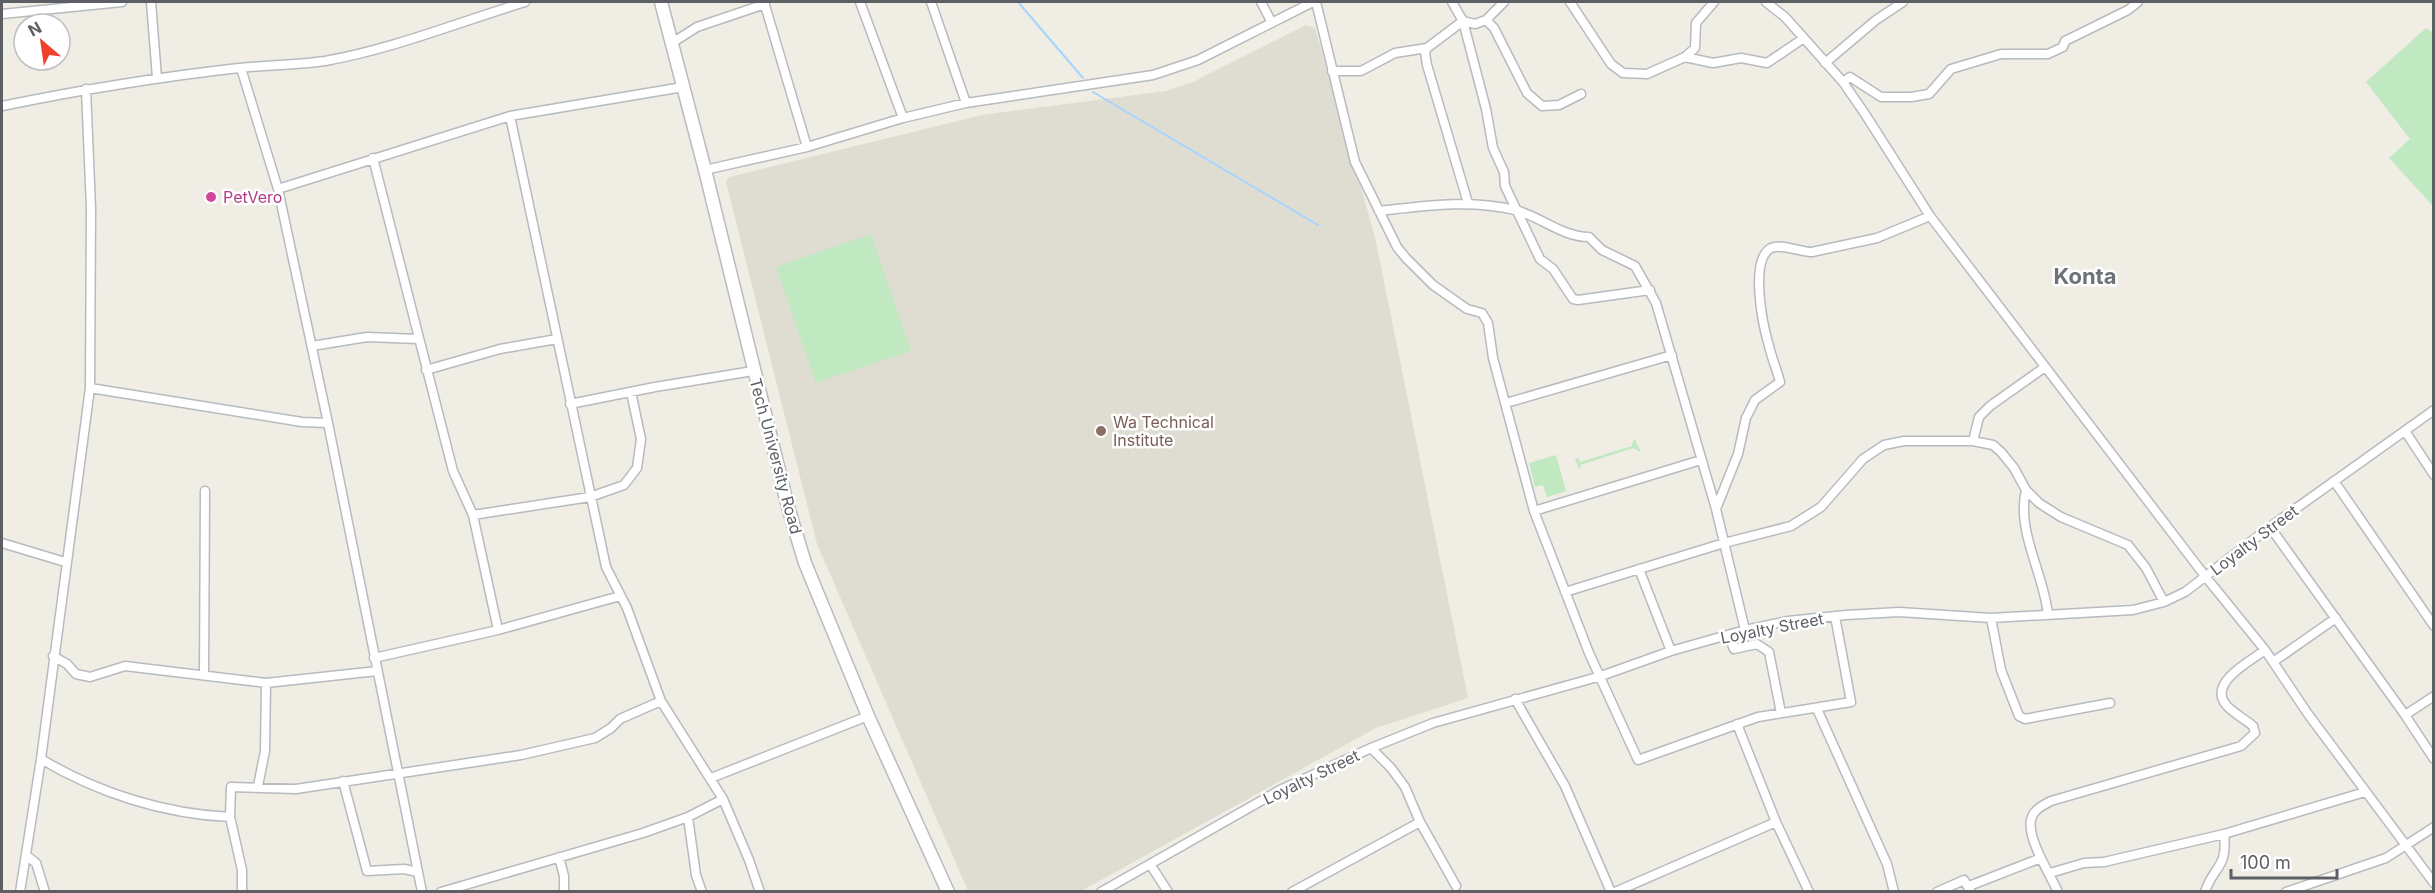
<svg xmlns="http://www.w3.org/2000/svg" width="2435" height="893" font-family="Inter,sans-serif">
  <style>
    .education { fill: #dfdcd2 }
    .green { fill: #c0e8c1 }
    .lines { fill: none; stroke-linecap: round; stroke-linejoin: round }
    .stream { stroke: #a5d5ff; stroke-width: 2 }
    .street-casing { stroke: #b7babf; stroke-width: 11 }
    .secondary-casing { stroke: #b8bbc1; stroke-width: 15 }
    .street { stroke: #fff; stroke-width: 8 }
    .secondary { stroke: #fff; stroke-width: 12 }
    .hotel-dot { fill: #d1479c; stroke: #fff; stroke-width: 2 }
    .education-dot { fill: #8d6e63; stroke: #fff; stroke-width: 2 }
    .labels { text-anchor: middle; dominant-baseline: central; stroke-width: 5; stroke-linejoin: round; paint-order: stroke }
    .hotel-label { font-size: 16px; fill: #b23c85; stroke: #fff; text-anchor: start }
    .education-label { font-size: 16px; fill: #785e54; stroke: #fff; text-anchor: start }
    .street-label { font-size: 16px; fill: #5c6065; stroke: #fff }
    .district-label { font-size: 22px; font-weight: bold; fill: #6d7278; stroke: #fff }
  </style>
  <rect width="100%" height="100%" fill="#efede4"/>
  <path class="education" d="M 1306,25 L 1315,28 L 1375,237 L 1468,698 L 1376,728 L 1081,891 L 968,891 L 817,544 L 726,182 L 729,177 L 982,115 L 1166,91 L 1193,82 Z"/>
  <path class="green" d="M 2426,28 L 2434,34 L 2433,206 L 2389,158 L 2410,139 L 2366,82 Z
    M 871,234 L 911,351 L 816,383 L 776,267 Z
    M 1634,438 L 1641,452 L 1633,448 L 1580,465 L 1581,468 L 1579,469 L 1575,459 L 1578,458 L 1580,462 L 1632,446 Z
    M 1556,455 L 1566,491 L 1547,497 L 1543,485 L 1535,487 L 1529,463 Z"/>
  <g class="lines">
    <path class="stream" d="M 1018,2 L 1083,78
      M 1093,92 L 1318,225"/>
    <defs>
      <path id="street" d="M 151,2 L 157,78
        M 764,2 L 807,147
        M 860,2 L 903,118
        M 931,2 L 966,103
        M 1261,2 L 1272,23
        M 1316,2 L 1355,162 L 1397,247 L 1406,258 L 1433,285 L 1467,309 L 1482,313 L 1488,323 L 1493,358 L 1534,511 L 1589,653 L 1638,760 L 1758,717 L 1851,702 L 1835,616
        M 1452,2 L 1463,21 L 1486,109 L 1493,148 L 1504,172 L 1505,186 L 1540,259 L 1553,269 L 1573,299 L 1578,300 L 1650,290
        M 1570,2 L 1611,64 L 1623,73 L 1647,74 L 1685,57 L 1713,63 L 1741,58 L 1767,63 L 1804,38
        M 1766,2 L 1785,17 L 1843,82 L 1865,114 L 1930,216 L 2205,576 L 2265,650 L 2308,714 L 2434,883
        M 2,14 L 122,2
        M 1486,20 L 1504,2
        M 672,43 L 697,27 L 765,4
        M 1427,48 L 1425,52 L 1427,65 L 1468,203
        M 1685,57 L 1695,48 L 1696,23 L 1714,2
        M 1825,63 L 1876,20 L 1903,2
        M 241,68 L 278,189 L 328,423 L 422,892
        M 1332,71 L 1361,71 L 1395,53 L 1427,48 L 1463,21 L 1475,24 L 1486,20 L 1494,28 L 1527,93 L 1542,106 L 1559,105 L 1581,94
        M 1843,82 L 1850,77 L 1881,97 L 1911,97 L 1929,94 L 1951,69 L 2001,54 L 2048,54 L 2063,47 L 2065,41 L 2128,10 L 2138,2
        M 2,106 C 80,90 159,77 239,68 C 267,65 297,65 325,61 C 393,49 459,22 525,2
        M 510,116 L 606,567 L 627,608 L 661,701 L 723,799 L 749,860 L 760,892
        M 373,158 L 453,471 L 473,515 L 498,630
        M 705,170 L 807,147 L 903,118 L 966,103 L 1153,75 L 1198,60 L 1313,2
        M 278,189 L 510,116 L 683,87
        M 1379,211 C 1424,206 1470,199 1515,210 C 1540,216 1562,237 1589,237 L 1602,250 L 1635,266 L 1656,303 L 1716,509 L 1745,630
        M 312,346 L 367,337 L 418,339
        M 426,370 L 500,349 L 557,339
        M 90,388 L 302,422 L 328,423
        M 1506,403 L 1672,355
        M 570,404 L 655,387 L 753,371
        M 2405,431 L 2434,475
        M 1973,441 L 1979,417 L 1990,406 L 2045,367
        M 2334,481 L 2434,626
        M 2026,490 C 2016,532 2044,573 2048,615
        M 1716,509 L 1738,454 L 1746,418 L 1755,400 L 1780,382 C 1777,370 1772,359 1769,346 C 1763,326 1749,260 1771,248 C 1781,243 1800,252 1812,252 L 1877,238 L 1930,216
        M 1534,511 L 1701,460
        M 473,515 L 590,497 L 624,485 L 637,468 L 641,439 L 631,392
        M 2270,527 L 2405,715
        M 2,543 L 65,562
        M 1639,569 L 1671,651
        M 1565,592 L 1724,543 L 1791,526 L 1821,507 L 1863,459 L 1884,445 L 1904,441 L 1973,441 L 1993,445 L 2001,452 L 2014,468 L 2026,490 L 2039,503 L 2061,517 L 2128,545 L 2146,568 L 2164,602
        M 1991,618 L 2001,670 L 2019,716 L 2025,719 L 2110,703
        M 1728,635 L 1734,649 L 1757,644 L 1769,652 L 1781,713
        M 53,656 L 67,664 L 76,674 L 90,677 L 125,666 L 266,683 L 377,671
        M 374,658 L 498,630 L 620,596
        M 2273,662 L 2336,618
        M 204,674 L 205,491
        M 2434,696 L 2405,715 L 2434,759
        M 1515,699 L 1565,786 L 1611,892
        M 1817,709 L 1887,864 L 1894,892
        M 1737,724 L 1776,822 L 1809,892
        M 1371,748 L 1391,768 L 1405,787 L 1420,822 L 1456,886
        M 41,759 C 98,793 164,814 230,817
        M 711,778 L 868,716
        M 343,781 L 367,871 L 404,869 L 418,872
        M 258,786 L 265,751 L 266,683
        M 688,817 L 696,875 L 702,892
        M 27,856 L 36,863 L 45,892
        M 559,857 L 564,876 L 564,892
        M 1150,864 L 1168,892
        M 2050,873 L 2084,863 L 2104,862 L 2224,834 L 2365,792
        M 1969,886 L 2041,858
        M 20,892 L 41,759 L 90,388 L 91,208 L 86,89
        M 242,892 L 242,870 L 230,817 L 231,787 L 296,789 L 521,755 L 595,738 L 611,728 L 620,719 L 661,701
        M 441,892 L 643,833 L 688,817 L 723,799
        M 1101,892 L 1280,790 L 1371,748 L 1433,723 L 1601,676 L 1671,651 L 1745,630 L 1788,621 L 1846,615 L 1899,612 L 1991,618 L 2133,610 L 2164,602 L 2185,592 L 2270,527 L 2434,410
        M 1292,892 L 1420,822
        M 1615,892 L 1776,822
        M 1937,892 L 1964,880 L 1971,892
        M 2058,892 C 2050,874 2027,839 2031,820 C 2033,810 2043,805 2051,801 L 2241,746 L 2255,733 L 2253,726 C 2245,719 2229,711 2224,702 C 2211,681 2252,660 2265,650
        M 2205,892 C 2213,866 2228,869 2224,834
        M 2286,892 L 2386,858 L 2434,827"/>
      <path id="secondary" d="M 661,2 L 705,170 L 788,507 L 805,563 L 868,716 L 948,892"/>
    </defs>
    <use href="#street" class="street-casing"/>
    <use href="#secondary" class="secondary-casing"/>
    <use href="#street" class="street"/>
    <use href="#secondary" class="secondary"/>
  </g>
  <circle class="hotel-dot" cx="211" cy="197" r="6"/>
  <circle class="education-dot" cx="1101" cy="431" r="6"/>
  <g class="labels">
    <g class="hotel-label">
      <text x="223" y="197">PetVero</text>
    </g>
    <g class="education-label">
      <text x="1113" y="422">Wa Technical<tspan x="1113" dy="18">Institute</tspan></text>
    </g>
    <g class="street-label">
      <text transform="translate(776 456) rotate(75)">Tech University Road</text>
      <text transform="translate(2254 540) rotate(-37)">Loyalty Street</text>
      <text transform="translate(1772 628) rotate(-11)">Loyalty Street</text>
      <text transform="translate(1311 777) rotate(-26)">Loyalty Street</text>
    </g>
    <g class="district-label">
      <text x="2085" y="276">Konta</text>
    </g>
  </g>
  <rect width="2435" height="893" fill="none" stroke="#5c6065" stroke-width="6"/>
  <g transform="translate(42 42) rotate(331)"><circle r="28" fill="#ffffff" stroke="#bebfc1" stroke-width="1.5"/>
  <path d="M0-4.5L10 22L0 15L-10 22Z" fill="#f0402a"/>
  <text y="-9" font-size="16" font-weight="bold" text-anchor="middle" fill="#5c6065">N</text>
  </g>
  <path d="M2231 869v9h106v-9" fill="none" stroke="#5c6065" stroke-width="3"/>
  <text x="2240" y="869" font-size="18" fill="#5c6065" stroke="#ffffff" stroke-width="4.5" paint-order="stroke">100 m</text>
</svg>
